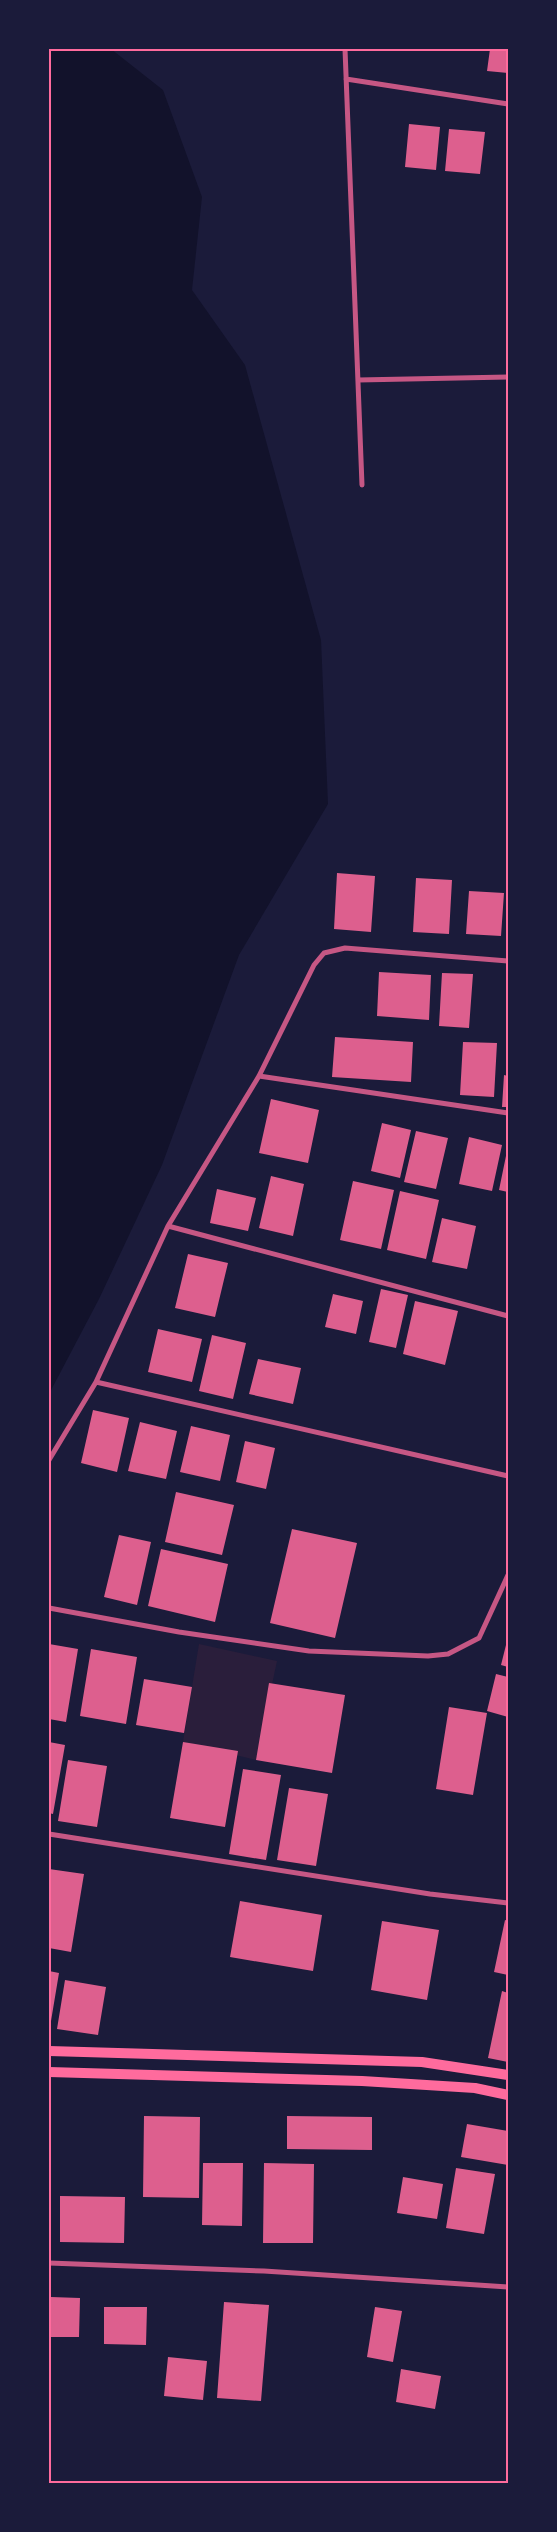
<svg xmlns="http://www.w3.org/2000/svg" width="557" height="2532" font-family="'Titillium Web',sans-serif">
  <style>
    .green { fill: #2a1e3b }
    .water { fill: #12122b }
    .building { fill: #dd5f8e }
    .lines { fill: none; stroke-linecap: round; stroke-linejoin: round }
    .minor { stroke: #c65784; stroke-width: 5 }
    .secondary { stroke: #ff6b9d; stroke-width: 10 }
    .neatline { fill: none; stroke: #ff6b9d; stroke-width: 2 }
  </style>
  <rect width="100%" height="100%" fill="#1b1b3a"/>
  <path class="green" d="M 199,1644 L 277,1661 L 256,1760 L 183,1742 Z"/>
  <path class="water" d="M 49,49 L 111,49 L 163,90 L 202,197 L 192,290 L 245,365 L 321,640 L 328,804 L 239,955 L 162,1165 L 99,1299 L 49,1394 Z"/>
  <path class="building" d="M 490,49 L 508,49 L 508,73 L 487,71 Z
    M 409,124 L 440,127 L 436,170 L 405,167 Z
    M 449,129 L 485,132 L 480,174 L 445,171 Z
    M 337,873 L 375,876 L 371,932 L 334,929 Z
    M 416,878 L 452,880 L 449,934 L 413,932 Z
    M 469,891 L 504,893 L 501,936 L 466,934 Z
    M 379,972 L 431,975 L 429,1020 L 377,1016 Z
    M 442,973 L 473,974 L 469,1028 L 439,1026 Z
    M 335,1037 L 413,1042 L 411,1082 L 332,1077 Z
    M 463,1042 L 497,1043 L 494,1097 L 460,1095 Z
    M 504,1075 L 508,1076 L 508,1107 L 502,1107 Z
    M 271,1099 L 319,1110 L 308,1163 L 259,1153 Z
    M 382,1123 L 411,1130 L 400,1178 L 371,1171 Z
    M 416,1131 L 448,1138 L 436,1189 L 404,1182 Z
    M 469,1137 L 502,1145 L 492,1191 L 459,1184 Z
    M 507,1151 L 508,1151 L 508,1192 L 499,1190 Z
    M 271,1176 L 304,1184 L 293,1236 L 259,1228 Z
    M 353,1181 L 394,1190 L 381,1249 L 340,1240 Z
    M 217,1189 L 256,1198 L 248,1231 L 210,1223 Z
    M 400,1191 L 439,1200 L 426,1259 L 387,1250 Z
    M 442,1218 L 476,1226 L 467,1269 L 432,1262 Z
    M 188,1254 L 228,1263 L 215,1317 L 175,1308 Z
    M 381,1289 L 408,1295 L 396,1348 L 369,1342 Z
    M 333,1294 L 363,1301 L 356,1334 L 325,1327 Z
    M 415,1301 L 458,1311 L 445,1365 L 403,1354 Z
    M 158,1329 L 202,1339 L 192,1382 L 148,1372 Z
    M 212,1335 L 246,1343 L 233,1399 L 199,1391 Z
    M 258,1359 L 301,1368 L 293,1404 L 249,1394 Z
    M 93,1410 L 129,1418 L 117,1472 L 81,1463 Z
    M 140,1422 L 177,1431 L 166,1479 L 128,1471 Z
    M 191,1426 L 230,1435 L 220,1481 L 180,1472 Z
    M 245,1441 L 275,1448 L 266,1489 L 236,1482 Z
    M 176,1492 L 234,1505 L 222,1555 L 165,1542 Z
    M 292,1529 L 357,1543 L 335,1638 L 270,1623 Z
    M 119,1535 L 151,1542 L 137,1605 L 104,1597 Z
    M 161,1549 L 228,1564 L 215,1622 L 148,1606 Z
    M 508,1637 L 508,1667 L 501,1665 Z
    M 49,1644 L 78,1649 L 66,1722 L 49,1719 Z
    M 91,1649 L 137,1657 L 126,1724 L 80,1716 Z
    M 496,1674 L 508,1677 L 508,1717 L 487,1711 Z
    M 144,1679 L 192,1687 L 184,1733 L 136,1725 Z
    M 269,1683 L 345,1695 L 332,1773 L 256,1760 Z
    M 449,1707 L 487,1713 L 473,1795 L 436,1789 Z
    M 49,1742 L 65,1745 L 53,1814 L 49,1813 Z
    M 183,1742 L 238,1751 L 225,1827 L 170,1818 Z
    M 68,1760 L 107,1766 L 97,1827 L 58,1821 Z
    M 243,1769 L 281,1775 L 266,1860 L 229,1854 Z
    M 289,1788 L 328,1794 L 316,1866 L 277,1860 Z
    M 49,1869 L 84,1874 L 71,1952 L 49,1948 Z
    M 240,1901 L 322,1915 L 313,1971 L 230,1957 Z
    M 505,1920 L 508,1921 L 508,1975 L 494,1972 Z
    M 382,1921 L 439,1930 L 427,2000 L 371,1990 Z
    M 49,1971 L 59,1973 L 50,2027 L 49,2027 Z
    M 65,1980 L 106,1987 L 98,2035 L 57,2029 Z
    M 502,1991 L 508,1993 L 508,2062 L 488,2058 Z
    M 144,2116 L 200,2117 L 199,2198 L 143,2197 Z
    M 287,2116 L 372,2117 L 372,2150 L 287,2149 Z
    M 467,2124 L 508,2131 L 508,2165 L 461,2157 Z
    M 203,2163 L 243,2163 L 242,2226 L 202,2225 Z
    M 264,2163 L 314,2164 L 313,2243 L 263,2243 Z
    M 456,2168 L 495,2174 L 484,2234 L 446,2228 Z
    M 403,2177 L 443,2184 L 437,2219 L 397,2213 Z
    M 60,2196 L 125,2197 L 124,2243 L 60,2242 Z
    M 51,2297 L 80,2298 L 79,2337 L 50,2337 Z
    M 224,2302 L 269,2305 L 261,2401 L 217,2398 Z
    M 104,2307 L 147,2307 L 146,2345 L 104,2344 Z
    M 375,2307 L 402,2311 L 393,2362 L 367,2357 Z
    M 168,2357 L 207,2361 L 203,2400 L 164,2396 Z
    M 401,2369 L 441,2376 L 435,2409 L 396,2402 Z"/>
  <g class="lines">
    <path class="minor" d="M 345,49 L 362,485
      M 346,79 L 508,104
      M 358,380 L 508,377
      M 259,1076 L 508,1113
      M 168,1226 L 508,1316
      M 96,1382 L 508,1476
      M 49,1460 L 96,1382 L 168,1226 L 259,1076 L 314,965 L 324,953 L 345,948 L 508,961
      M 49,1608 L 179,1632 L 309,1651 L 428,1656 L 448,1654 L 479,1638 L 508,1575
      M 49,1834 L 430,1894 L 508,1903
      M 49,2263 L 264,2271 L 508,2287"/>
    <path class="secondary" d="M 49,2051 L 422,2062 L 508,2075
      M 49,2072 L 362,2081 L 475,2088 L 508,2095"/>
  </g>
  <rect width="557" height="2532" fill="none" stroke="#1b1b3a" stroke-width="100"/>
  <rect x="50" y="50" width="457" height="2432" class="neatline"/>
</svg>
